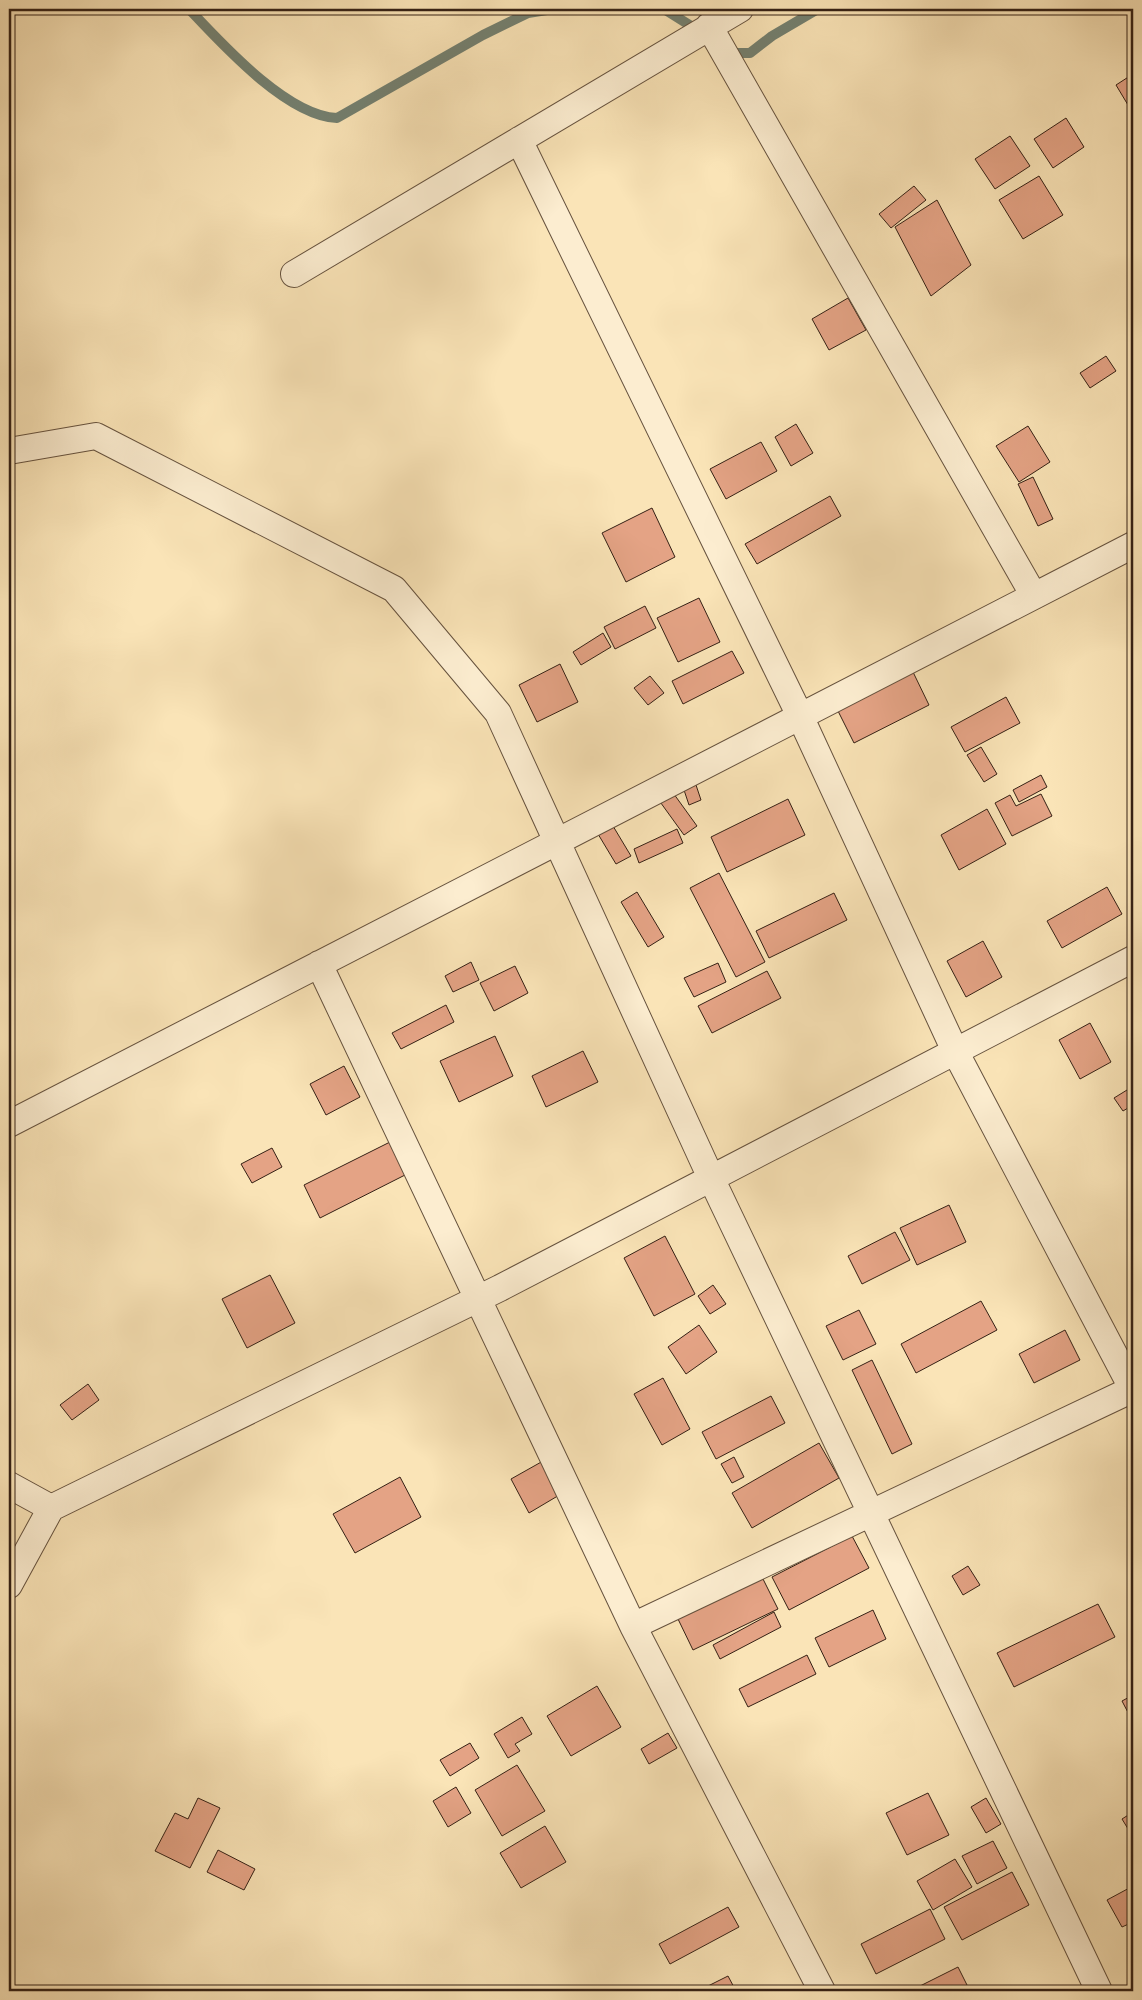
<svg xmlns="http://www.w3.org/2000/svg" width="1142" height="2000" font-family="'IM FELL French Canon',serif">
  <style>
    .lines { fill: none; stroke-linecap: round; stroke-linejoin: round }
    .stream { stroke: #748070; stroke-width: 10 }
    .building { fill: #e4a385; stroke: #352115 }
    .minor-casing { stroke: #66523e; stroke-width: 28 }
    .minor { stroke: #fcedd0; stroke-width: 26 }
  </style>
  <rect width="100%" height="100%" fill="#fae4b7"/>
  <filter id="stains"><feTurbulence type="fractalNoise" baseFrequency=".004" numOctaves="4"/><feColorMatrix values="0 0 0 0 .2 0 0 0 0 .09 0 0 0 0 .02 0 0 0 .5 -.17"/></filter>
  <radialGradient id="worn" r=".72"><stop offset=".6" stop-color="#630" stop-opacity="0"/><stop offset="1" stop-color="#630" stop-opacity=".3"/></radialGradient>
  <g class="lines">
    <path class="stream" d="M 189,9 C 222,44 287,116 337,118 L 483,35 L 528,13 L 553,9
      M 664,9 L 699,31
      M 729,49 L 735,53 L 750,53 L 772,36 L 818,9"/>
  </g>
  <path class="building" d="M 1133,74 L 1133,109 L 1131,110 L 1116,85 Z
    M 1066,118 L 1084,147 L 1053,168 L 1034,139 Z
    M 1010,136 L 1030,166 L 995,189 L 975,159 Z
    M 1039,176 L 1063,215 L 1023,239 L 999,200 Z
    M 914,186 L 926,200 L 891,228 L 879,214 Z
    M 937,200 L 971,265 L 931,296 L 895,227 Z
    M 848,298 L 866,330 L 829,350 L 812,319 Z
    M 1106,356 L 1116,371 L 1090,388 L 1080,373 Z
    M 796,424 L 813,453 L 791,466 L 775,437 Z
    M 1028,426 L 1050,462 L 1019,482 L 996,446 Z
    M 761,442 L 777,471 L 726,499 L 710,469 Z
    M 1033,477 L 1053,519 L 1038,526 L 1018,484 Z
    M 830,496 L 841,516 L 757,564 L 745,544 Z
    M 652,508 L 675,557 L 626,582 L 602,533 Z
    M 699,598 L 720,642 L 678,662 L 657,618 Z
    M 645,606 L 656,628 L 615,649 L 604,627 Z
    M 603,633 L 611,647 L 581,665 L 573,652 Z
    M 732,651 L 744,673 L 683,704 L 672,681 Z
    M 560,664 L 578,702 L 537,722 L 519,685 Z
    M 913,672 L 929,705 L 854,743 L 838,711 Z
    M 650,676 L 664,693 L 648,705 L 634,688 Z
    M 1006,697 L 1020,723 L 965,752 L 951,727 Z
    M 981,747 L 997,774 L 984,782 L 967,755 Z
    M 1041,775 L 1047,787 L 1019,802 L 1013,790 Z
    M 696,785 L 701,800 L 689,805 L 684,790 Z
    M 671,790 L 697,826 L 684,835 L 658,799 Z
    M 1041,794 L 1052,816 L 1012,836 L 995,803 L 1010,795 L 1016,806 Z
    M 788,799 L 805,835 L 727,872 L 711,837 Z
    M 987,809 L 1006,844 L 959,870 L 941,835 Z
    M 610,821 L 631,856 L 616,864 L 595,829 Z
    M 677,829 L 683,843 L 639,863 L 634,849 Z
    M 719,873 L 765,962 L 736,977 L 690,888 Z
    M 1107,887 L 1122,914 L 1062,948 L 1047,921 Z
    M 637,892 L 664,937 L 648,947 L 621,902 Z
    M 834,893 L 847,920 L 769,958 L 756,931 Z
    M 983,941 L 1002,977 L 966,997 L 947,961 Z
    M 471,962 L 479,980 L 453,992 L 445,976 Z
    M 718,963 L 726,982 L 694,997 L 684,978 Z
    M 515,966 L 528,993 L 494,1011 L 480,983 Z
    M 767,971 L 781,998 L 712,1033 L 698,1006 Z
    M 446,1005 L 454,1022 L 401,1049 L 392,1033 Z
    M 1090,1023 L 1111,1062 L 1080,1079 L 1059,1040 Z
    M 495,1036 L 513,1076 L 459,1102 L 440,1061 Z
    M 583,1051 L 598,1082 L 546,1107 L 532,1076 Z
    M 344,1066 L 360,1097 L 326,1115 L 310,1084 Z
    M 1127,1090 L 1133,1099 L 1133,1105 L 1123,1111 L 1114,1098 Z
    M 390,1142 L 407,1174 L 320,1218 L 304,1185 Z
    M 272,1148 L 282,1167 L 252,1183 L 241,1164 Z
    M 949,1205 L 966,1242 L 917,1265 L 900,1228 Z
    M 895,1232 L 910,1260 L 862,1284 L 848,1256 Z
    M 665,1236 L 695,1294 L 654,1316 L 624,1258 Z
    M 270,1275 L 295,1323 L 247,1348 L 222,1299 Z
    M 713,1285 L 726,1304 L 710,1314 L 698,1296 Z
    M 981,1301 L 997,1330 L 916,1373 L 901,1344 Z
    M 859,1310 L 876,1344 L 843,1360 L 826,1326 Z
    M 699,1325 L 717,1352 L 686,1374 L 668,1347 Z
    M 1065,1330 L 1080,1360 L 1034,1383 L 1019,1354 Z
    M 872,1360 L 912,1444 L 892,1454 L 852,1370 Z
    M 663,1378 L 690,1429 L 662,1445 L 634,1394 Z
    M 88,1384 L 99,1400 L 72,1420 L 60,1405 Z
    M 771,1396 L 785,1423 L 716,1459 L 702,1432 Z
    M 819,1443 L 839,1478 L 752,1528 L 732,1493 Z
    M 734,1457 L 744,1477 L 732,1483 L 721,1464 Z
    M 543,1461 L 561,1494 L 529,1513 L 511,1479 Z
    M 400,1477 L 421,1517 L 355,1553 L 333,1514 Z
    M 852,1536 L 869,1568 L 789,1610 L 772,1577 Z
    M 968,1566 L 980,1585 L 963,1595 L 952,1576 Z
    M 762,1577 L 778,1609 L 693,1650 L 678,1619 Z
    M 1098,1604 L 1115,1637 L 1014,1687 L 997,1653 Z
    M 873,1610 L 886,1639 L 829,1667 L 815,1638 Z
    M 774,1612 L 781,1627 L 720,1659 L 713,1645 Z
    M 807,1655 L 816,1674 L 748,1707 L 739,1689 Z
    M 597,1686 L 621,1727 L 571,1756 L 547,1716 Z
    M 1133,1695 L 1133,1722 L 1122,1701 Z
    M 522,1717 L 532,1734 L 515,1744 L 520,1751 L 508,1758 L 494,1734 Z
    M 668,1733 L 677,1748 L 649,1764 L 641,1749 Z
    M 470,1743 L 479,1758 L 450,1776 L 440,1760 Z
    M 517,1765 L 545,1811 L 502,1836 L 475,1790 Z
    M 456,1787 L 471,1813 L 448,1827 L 433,1801 Z
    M 928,1793 L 949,1835 L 907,1855 L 886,1813 Z
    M 198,1798 L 220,1808 L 190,1868 L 155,1851 L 175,1813 L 188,1819 Z
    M 986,1798 L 1001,1824 L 986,1833 L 971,1807 Z
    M 1133,1812 L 1133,1837 L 1122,1819 Z
    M 545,1826 L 566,1862 L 521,1888 L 500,1853 Z
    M 993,1841 L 1007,1868 L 977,1884 L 962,1856 Z
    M 218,1850 L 255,1869 L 244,1890 L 207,1872 Z
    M 955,1859 L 972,1887 L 933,1910 L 917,1881 Z
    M 1012,1872 L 1029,1905 L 962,1940 L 944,1907 Z
    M 1133,1886 L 1133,1922 L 1122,1927 L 1107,1900 Z
    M 728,1907 L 739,1927 L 670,1964 L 659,1944 Z
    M 930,1909 L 945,1939 L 876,1974 L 861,1944 Z
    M 958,1967 L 970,1991 L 910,1991 Z
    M 728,1976 L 736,1991 L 698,1991 Z"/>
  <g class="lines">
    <defs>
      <path id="minor" d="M 709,26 L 1034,596
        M 519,140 L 800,716 L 955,1051 L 1133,1390
        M 294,274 L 740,9
        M 9,451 L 96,436 L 394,589 L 498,713 L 711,1178 L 1099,1991
        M 319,964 L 633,1626 L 822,1991
        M 9,1124 L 1133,545
        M 9,1485 L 51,1508
        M 9,1585 L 51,1508 L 500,1288 L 1133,959
        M 633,1626 L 1133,1389"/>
    </defs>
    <use href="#minor" class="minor-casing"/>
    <use href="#minor" class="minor"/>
  </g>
  <rect width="1142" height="2000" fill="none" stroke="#fae4b7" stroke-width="30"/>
  <rect x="10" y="10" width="1122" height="1980" fill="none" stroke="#352115" stroke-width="2.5"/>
  <rect x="15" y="15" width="1112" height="1970" fill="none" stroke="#352115"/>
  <rect width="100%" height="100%" filter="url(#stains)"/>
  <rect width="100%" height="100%" fill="url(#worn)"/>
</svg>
